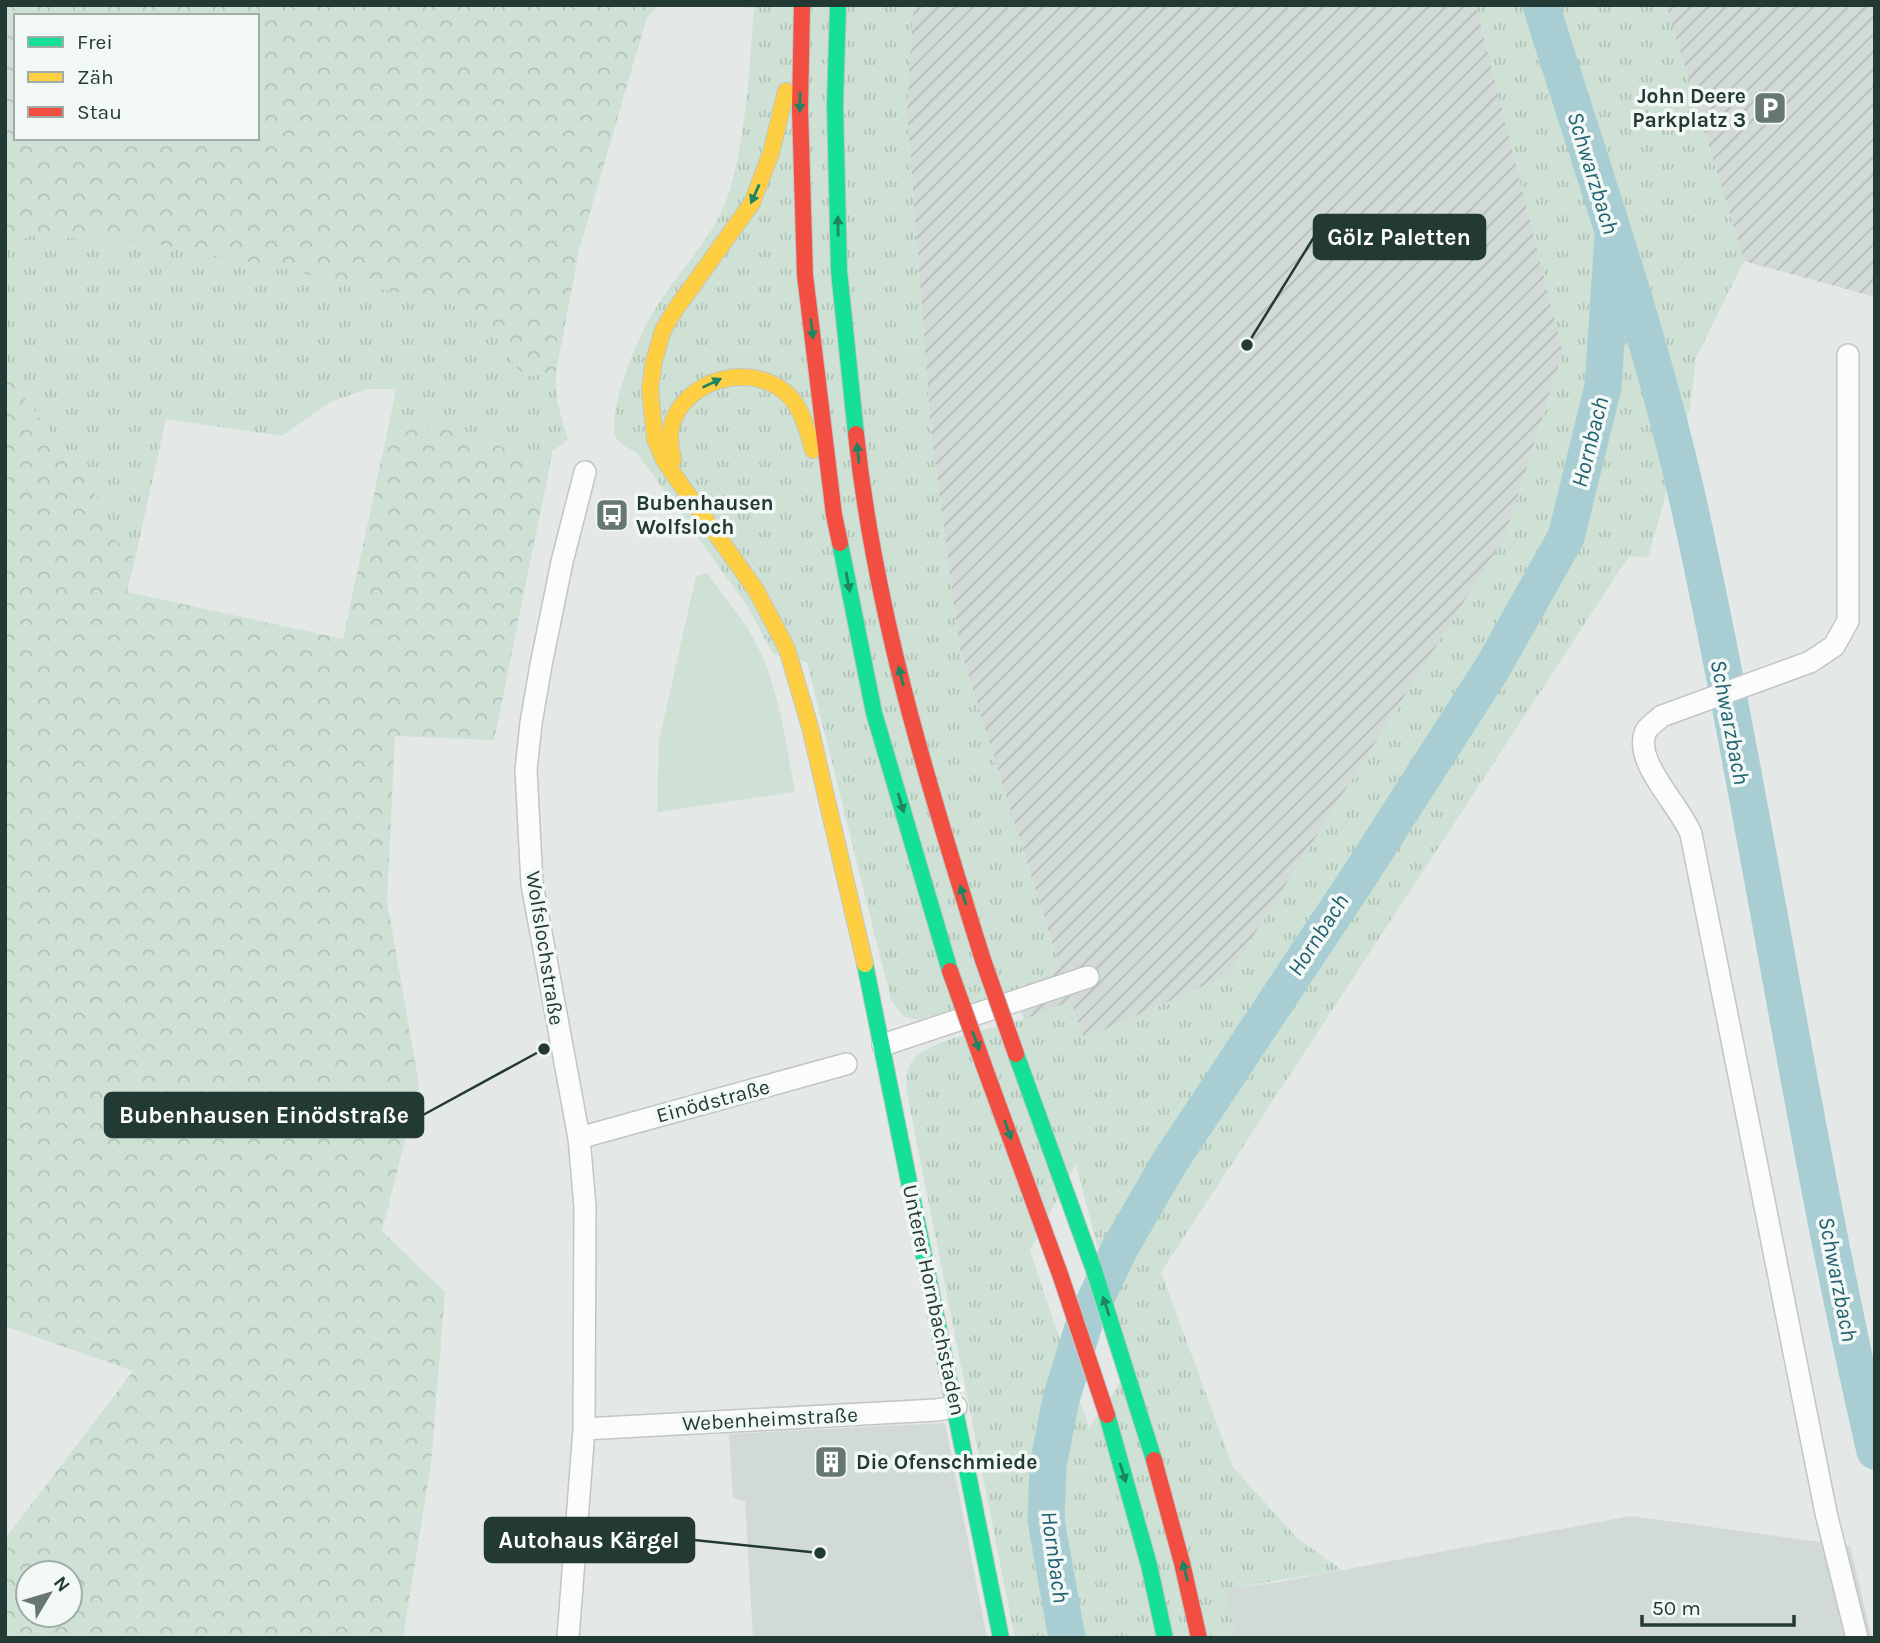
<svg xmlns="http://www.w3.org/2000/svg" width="1880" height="1643" font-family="Karla,sans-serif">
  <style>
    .built { fill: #d2dad7 }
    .industrial { fill: url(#industrial-furrows) }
    .grass { fill: url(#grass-tufts); fill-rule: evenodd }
    .forest { fill: url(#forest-crowns); fill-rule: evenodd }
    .green { fill: #cee1d4 }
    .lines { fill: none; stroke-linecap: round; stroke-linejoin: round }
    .river { stroke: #a8ced3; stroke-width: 37 }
    .street-casing { stroke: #c1c6c4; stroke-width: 24 }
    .fast-casing { stroke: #c0c6c4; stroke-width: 18 }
    .slow-casing { stroke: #c0c6c4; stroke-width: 18 }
    .jam-casing { stroke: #c0c6c4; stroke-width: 18 }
    .street { stroke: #fbfcfb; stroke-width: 21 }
    .fast { stroke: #16e098; stroke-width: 16 }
    .slow { stroke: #ffcf43; stroke-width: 16 }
    .jam { stroke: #f24e42; stroke-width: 16 }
    .jam-bridge-casing { stroke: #bdc4c2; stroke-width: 18; stroke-linecap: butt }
    .jam-bridge { stroke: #f24e42; stroke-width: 16 }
    .oneway { fill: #1d8561 }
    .labels { text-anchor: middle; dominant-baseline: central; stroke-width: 7; stroke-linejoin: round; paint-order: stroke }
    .poi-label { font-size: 21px; font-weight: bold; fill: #233a34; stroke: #f2f8f5; text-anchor: start }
    .street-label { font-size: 21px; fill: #233a34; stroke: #f2f8f5 }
    .water-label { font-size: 23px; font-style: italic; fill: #236371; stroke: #f2f8f5 }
    .leader { fill: none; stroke: #233a34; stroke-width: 2.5 }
    .callout-dot { fill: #233a34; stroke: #f2f8f5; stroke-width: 2.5 }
    .callout { fill: #233a34; stroke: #233a34; stroke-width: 2.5 }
    .callout-label { font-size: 23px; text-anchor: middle; font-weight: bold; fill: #fff }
  </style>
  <defs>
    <pattern id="industrial-furrows" width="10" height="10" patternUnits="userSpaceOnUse" patternTransform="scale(1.75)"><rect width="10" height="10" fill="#d2dad7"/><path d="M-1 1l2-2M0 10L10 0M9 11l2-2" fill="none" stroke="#b4bcb9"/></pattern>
    <pattern id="grass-tufts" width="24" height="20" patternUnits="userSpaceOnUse" patternTransform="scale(1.75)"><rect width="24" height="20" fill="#cee1d4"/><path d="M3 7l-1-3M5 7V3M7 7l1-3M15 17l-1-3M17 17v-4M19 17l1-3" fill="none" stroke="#b1c2b7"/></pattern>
    <pattern id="forest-crowns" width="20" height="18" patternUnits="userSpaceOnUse" patternTransform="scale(1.75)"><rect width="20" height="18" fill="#cee1d4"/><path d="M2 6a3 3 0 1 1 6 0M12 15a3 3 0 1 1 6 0" fill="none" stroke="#b1c2b7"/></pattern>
  </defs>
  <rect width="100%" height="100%" fill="#e4e9e7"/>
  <path class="built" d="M 945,1423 L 987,1638 L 753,1638 L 745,1501 L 733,1498 L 729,1434 Z
    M 1631,1516 L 1850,1546 L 1872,1638 L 1235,1638 L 1225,1589 L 1279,1582 Z"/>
  <path class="industrial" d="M 913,5 L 1476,5 L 1563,352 L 1505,537 L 1229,975 L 1083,1039 L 1024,1019 L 1013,989 L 1052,973 L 1059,965 L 959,646 L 931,432 L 907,111 Z
    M 1666,5 L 1875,5 L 1875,297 L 1744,261 Z"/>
  <path class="grass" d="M 730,5 L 913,5 L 907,111 L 931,432 L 959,646 L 1059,966 C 1041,985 948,1011 918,1020 L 904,1017 L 891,1000 L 807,662 L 773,654 L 748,607 L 638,454 C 632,450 621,445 617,439 C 604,420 636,343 647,323 C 671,278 713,242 729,193 C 747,133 749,70 754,8 Z
    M 1476,5 L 1666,5 L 1744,261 L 1696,358 L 1690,407 L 1648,558 L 1629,556 L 1161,1272 L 1233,1467 L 1297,1538 L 1342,1570 L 1226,1589 L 1235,1638 L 1015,1638 L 907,1093 C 907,1082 905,1070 912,1061 C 931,1037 995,1029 1024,1019 C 1040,1014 1055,1007 1071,1001 L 1084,1039 L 1229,975 L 1505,537 L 1563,353 ZM 1076,1164 L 1129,1370 L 1089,1428 L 1030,1250 Z
    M 30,236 L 147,242 L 447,302 L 489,323 L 517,368 L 526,376 L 556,373 L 557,401 L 568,440 L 552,451 L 549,470 L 517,457 L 488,438 L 390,419 L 396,389 L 367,389 L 330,402 L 282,436 L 166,419 L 135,559 L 115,540 L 103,506 L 5,371 L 5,244 Z"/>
  <path class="forest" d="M 5,5 L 660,5 L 647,17 L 579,250 L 556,373 L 526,376 L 517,368 L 489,323 L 447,302 L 147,242 L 30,236 L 5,244 ZM 16,16 L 257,16 L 257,138 L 16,138 Z
    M 5,371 L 103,506 L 115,540 L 135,559 L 127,592 L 343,639 L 390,419 L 488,438 L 517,457 L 549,470 L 494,740 L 395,736 L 387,901 L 419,1085 L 382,1231 L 445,1292 L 431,1464 L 403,1638 L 5,1638 L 5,1539 L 133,1371 L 5,1326 ZM 28,1573 L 70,1573 L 70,1615 L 28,1615 Z"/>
  <path class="green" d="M 707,573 C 720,591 734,608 746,626 C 778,675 784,735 795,792 L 657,812 L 659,741 L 696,576 Z"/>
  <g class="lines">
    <path class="river" d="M 1541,5 C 1593,173 1653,341 1691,514 C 1759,825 1803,1141 1875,1451
      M 1067,1638 L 1046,1521 L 1048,1465 L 1061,1399 L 1085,1321 L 1120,1248 L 1169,1163 L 1358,878 L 1493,667 L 1566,537 L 1603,387 L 1613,237"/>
    <defs>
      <path id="street" d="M 1848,355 L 1848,621 L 1834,646 L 1810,662 L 1662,716 C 1657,720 1649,726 1646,731 C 1632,761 1680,805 1691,834 L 1826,1513 L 1857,1638
        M 883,1045 L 1088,977
        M 579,1138 L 846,1064
        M 584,1429 L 936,1410 L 956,1407
        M 568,1638 L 584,1429 L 585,1207 L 579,1138 L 532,884 L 526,770 L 531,723 L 541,665 L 562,562 L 585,472"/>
      <path id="fast" d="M 838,5 L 835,105 L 839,271 L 856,434
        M 840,543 L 874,713 L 950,971
        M 865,964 L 1001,1638
        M 1016,1054 L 1094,1270 L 1154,1460
        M 1107,1415 L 1149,1565 L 1165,1638"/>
      <path id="slow" d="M 673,460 C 670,445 668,432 674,418 C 693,377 751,364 785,392 C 802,406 807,430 813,450
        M 686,492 L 756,590 L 787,649 L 810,727 L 865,964
        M 686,492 L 664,460 L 655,439 L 650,389 L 654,361 L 663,330 L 675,310 L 752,203 L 771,153 L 786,91"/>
      <path id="jam" d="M 802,5 L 800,109 L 805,275 L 834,515 L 840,543
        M 856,434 C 875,614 929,788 983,960
        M 984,1066 L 1061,1277 L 1107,1415
        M 1154,1460 L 1182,1563 L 1199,1638"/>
    </defs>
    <use href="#street" class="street-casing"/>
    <use href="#fast" class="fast-casing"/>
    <use href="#slow" class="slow-casing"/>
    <use href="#jam" class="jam-casing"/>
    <use href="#street" class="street"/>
    <use href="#fast" class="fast"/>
    <use href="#slow" class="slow"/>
    <use href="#jam" class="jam"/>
    <defs>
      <path id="jam-bridge" d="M 983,960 L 1016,1054
        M 950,971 L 984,1066"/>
    </defs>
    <use href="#jam-bridge" class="jam-bridge-casing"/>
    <use href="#jam-bridge" class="jam-bridge"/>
  </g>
  <defs><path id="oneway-solid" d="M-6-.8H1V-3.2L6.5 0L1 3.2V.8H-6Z" transform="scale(1.75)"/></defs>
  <g class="oneway">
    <use href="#oneway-solid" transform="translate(800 102) rotate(91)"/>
    <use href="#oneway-solid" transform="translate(755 194) rotate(114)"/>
    <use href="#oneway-solid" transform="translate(838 226) rotate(-91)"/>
    <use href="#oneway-solid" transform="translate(812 329) rotate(83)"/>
    <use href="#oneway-solid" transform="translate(712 383) rotate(-26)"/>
    <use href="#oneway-solid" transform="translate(858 453) rotate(-96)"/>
    <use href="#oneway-solid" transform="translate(848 582) rotate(79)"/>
    <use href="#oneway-solid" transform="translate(901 676) rotate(-104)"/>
    <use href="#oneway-solid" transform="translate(901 803) rotate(73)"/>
    <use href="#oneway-solid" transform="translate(963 895) rotate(-107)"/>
    <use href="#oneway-solid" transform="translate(976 1041) rotate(70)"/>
    <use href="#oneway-solid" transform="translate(1008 1130) rotate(70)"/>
    <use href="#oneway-solid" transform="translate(1106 1306) rotate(-109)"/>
    <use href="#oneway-solid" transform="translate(1123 1473) rotate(73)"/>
    <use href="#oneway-solid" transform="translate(1185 1571) rotate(-104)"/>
  </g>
  <defs>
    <symbol id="parking-square" viewBox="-11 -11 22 22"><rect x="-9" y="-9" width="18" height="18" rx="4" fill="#677773" stroke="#f2f8f5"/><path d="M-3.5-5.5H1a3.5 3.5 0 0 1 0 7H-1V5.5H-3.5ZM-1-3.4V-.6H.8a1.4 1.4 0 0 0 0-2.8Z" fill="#fff"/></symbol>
    <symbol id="bus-square" viewBox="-11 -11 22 22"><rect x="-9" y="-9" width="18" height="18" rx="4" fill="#677773" stroke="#f2f8f5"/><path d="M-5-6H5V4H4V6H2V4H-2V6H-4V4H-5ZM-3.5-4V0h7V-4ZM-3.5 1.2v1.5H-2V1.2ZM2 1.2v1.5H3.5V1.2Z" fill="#fff"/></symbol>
    <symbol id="building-square" viewBox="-11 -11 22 22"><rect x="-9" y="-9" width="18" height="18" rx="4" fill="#677773" stroke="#f2f8f5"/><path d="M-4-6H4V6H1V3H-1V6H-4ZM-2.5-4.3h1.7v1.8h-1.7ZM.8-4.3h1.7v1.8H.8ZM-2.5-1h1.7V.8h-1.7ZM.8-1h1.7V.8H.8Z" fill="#fff"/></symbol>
  </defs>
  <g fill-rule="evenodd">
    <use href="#parking-square" x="1751" y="89" width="38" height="38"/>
    <use href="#bus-square" x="593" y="496" width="38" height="38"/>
    <use href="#building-square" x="812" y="1443" width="38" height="38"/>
  </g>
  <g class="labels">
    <g class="poi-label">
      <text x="1746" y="96" text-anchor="end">John Deere<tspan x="1746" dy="24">Parkplatz 3</tspan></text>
      <text x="636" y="503">Bubenhausen<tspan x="636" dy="24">Wolfsloch</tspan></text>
      <text x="856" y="1462">Die Ofenschmiede</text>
    </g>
    <g class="street-label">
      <text transform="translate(545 948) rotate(81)">Wolfslochstraße</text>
      <text transform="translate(713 1101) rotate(-15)">Einödstraße</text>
      <text transform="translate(934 1300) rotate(78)">Unterer Hornbachstaden</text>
      <text transform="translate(770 1419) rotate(-3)">Webenheimstraße</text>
    </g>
    <g class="water-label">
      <text transform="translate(1593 173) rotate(73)">Schwarzbach</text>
      <text transform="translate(1590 442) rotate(-76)">Hornbach</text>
      <text transform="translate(1730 722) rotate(79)">Schwarzbach</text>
      <text transform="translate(1318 935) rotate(-57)">Hornbach</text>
      <text transform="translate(1838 1279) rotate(79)">Schwarzbach</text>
      <text transform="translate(1055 1557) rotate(82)">Hornbach</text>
    </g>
  </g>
  <path class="leader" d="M1247 345L1314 237M544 1049L423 1115M820 1553L694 1540"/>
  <g class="callout-dot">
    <circle cx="1247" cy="345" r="7"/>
    <circle cx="544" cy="1049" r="7"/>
    <circle cx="820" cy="1553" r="7"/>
  </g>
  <g class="callout">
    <rect x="1314" y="215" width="171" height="44" rx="7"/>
    <rect x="105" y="1093" width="318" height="44" rx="7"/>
    <rect x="485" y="1518" width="209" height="44" rx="7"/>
  </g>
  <g class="callout-label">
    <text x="1399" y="245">Gölz Paletten</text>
    <text x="264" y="1123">Bubenhausen Einödstraße</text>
    <text x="589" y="1548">Autohaus Kärgel</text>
  </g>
  <rect width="1880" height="1643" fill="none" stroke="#233a34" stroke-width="14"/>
  <rect x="14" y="14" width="245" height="126" fill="#f2f8f5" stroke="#9faca8" stroke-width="2"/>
  <rect x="28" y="37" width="35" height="10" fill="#16e098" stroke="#9faca8" stroke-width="2"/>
  <text x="77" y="49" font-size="21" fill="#233a34">Frei</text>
  <rect x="28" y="72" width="35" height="10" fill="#ffcf43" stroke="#9faca8" stroke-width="2"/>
  <text x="77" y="84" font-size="21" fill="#233a34">Zäh</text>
  <rect x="28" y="107" width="35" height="10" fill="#f24e42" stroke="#9faca8" stroke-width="2"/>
  <text x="77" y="119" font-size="21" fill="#233a34">Stau</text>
  <g transform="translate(49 1594) rotate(52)"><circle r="33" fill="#f2f8f5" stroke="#9faca8" stroke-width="2"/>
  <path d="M0-5L12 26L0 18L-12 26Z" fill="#677773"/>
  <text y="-10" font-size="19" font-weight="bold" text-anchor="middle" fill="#233a34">N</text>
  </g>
  <path d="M1642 1615v10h152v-10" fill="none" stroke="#233a34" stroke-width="3.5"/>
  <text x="1652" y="1615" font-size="21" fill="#233a34" stroke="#f2f8f5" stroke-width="5" paint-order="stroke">50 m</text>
</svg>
